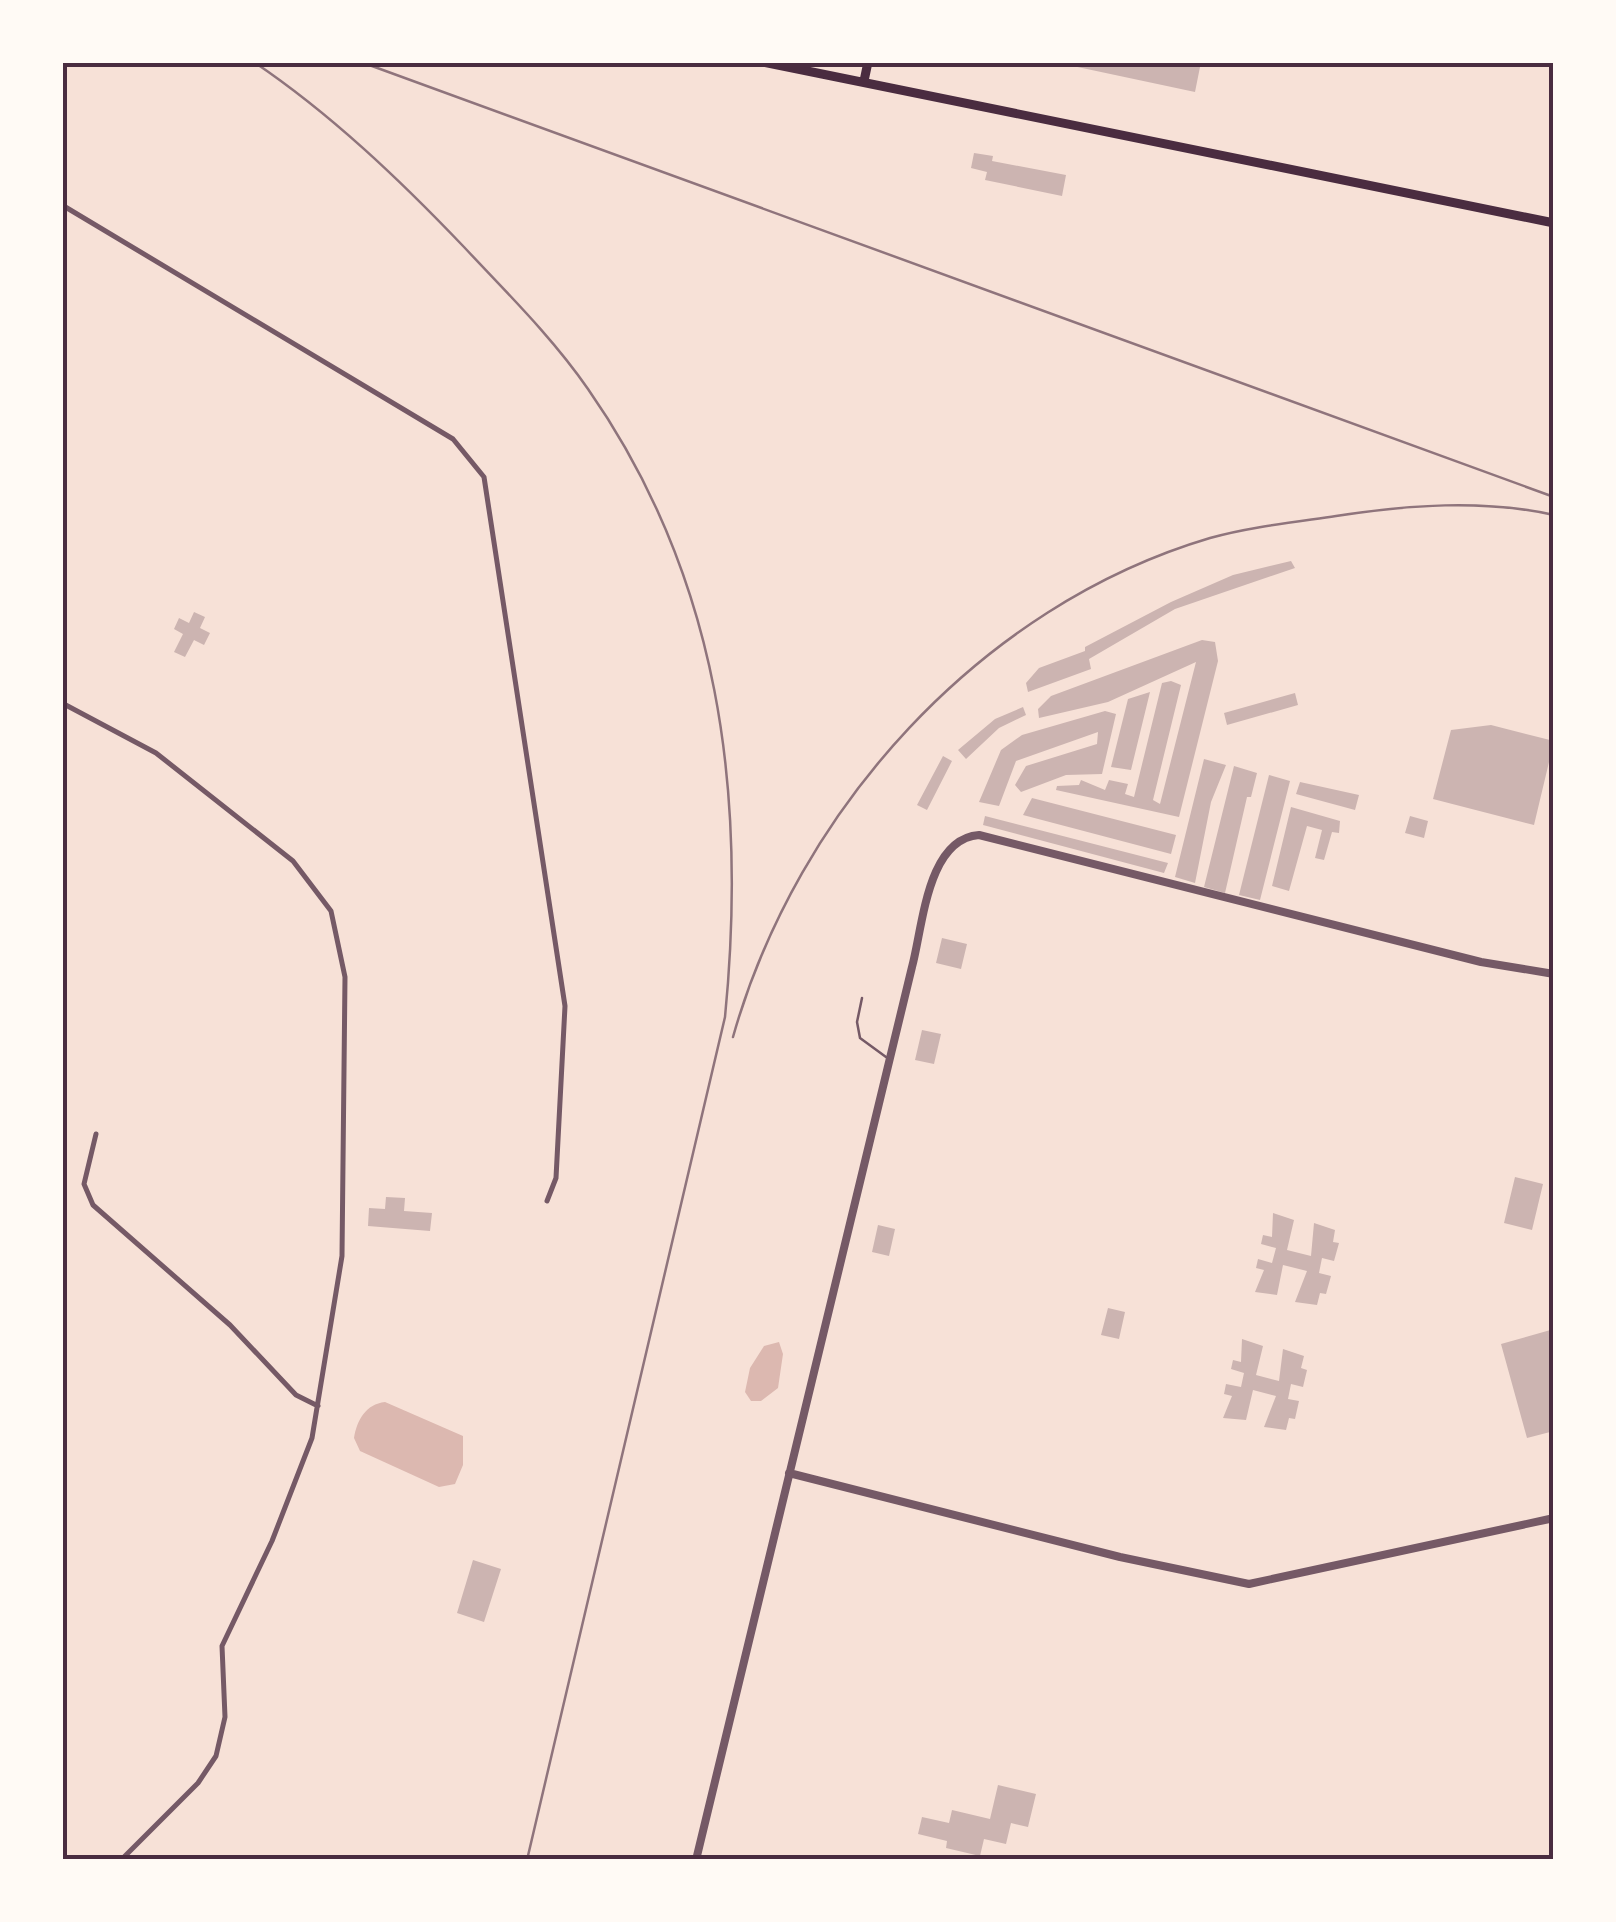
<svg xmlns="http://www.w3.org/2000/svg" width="1616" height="1922" font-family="'IBM Plex Sans',sans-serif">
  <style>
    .water { fill: #dcb8b0 }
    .building { fill: #ccb4b1 }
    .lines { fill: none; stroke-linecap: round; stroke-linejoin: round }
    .service { stroke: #755966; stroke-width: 2.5 }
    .minor { stroke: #755966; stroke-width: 5 }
    .tertiary { stroke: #755966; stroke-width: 8 }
    .primary { stroke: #4a2c40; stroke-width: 9 }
    .rail { stroke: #8f747c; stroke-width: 2.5 }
    .neatline { fill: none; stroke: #4a2c40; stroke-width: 4 }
  </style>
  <rect width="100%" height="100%" fill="#f7e1d7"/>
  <path class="water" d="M 779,1342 L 783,1354 L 778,1388 L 761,1401 L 751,1401 L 745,1392 L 750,1368 L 764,1346 Z
    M 385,1402 L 463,1436 L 463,1465 L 455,1484 L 439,1487 L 360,1451 L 354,1438 C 357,1420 366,1404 385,1402 Z"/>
  <path class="building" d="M 1054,62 L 1201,62 L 1195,92 Z
    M 974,153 L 993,156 L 992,161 L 1066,175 L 1062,196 L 985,180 L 987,172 L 971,168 Z
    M 1291,561 L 1295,568 L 1175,609 L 1089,659 L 1091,669 L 1028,692 L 1026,683 L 1039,668 L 1085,651 L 1085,647 L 1171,602 L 1233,575 Z
    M 194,612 L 205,617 L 200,628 L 210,633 L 204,645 L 194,640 L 185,657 L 174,652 L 183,634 L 174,629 L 179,618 L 189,623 Z
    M 1202,640 L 1215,642 L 1218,661 L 1179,817 L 1056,790 L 1057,786 L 1079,785 L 1081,780 L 1105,790 L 1109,780 L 1128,784 L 1125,794 L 1134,797 L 1162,683 L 1171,681 L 1181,685 L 1153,800 L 1160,804 L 1196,662 L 1108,702 L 1039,718 L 1038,709 L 1051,696 Z
    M 1150,692 L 1131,770 L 1111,767 L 1128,699 Z
    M 1295,693 L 1298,705 L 1227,725 L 1224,713 Z
    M 1023,707 L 1026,715 L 999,728 L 966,759 L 958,750 L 995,719 Z
    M 1105,711 L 1116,714 L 1102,774 L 1066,775 L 1021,792 L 1015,785 L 1026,766 L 1097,744 L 1098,732 L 1016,761 L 999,806 L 979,802 L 1001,750 L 1022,735 Z
    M 1491,725 L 1554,741 L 1534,825 L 1433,799 L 1451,730 Z
    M 943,756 L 952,761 L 927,810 L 917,805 Z
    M 1204,759 L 1226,765 L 1211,802 L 1195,883 L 1175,877 Z
    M 1234,766 L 1257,773 L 1251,797 L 1247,797 L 1225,893 L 1204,887 Z
    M 1269,775 L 1290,781 L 1260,900 L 1239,895 Z
    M 1300,782 L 1359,795 L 1355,810 L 1296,794 Z
    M 1032,798 L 1176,835 L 1171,854 L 1023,815 Z
    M 1291,807 L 1340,821 L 1339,833 L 1332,832 L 1324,860 L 1315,858 L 1322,830 L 1307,826 L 1289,891 L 1272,886 Z
    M 985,816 L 1168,863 L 1164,873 L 983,825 Z
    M 1410,816 L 1428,821 L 1424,838 L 1405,833 Z
    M 942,938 L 967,944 L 961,969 L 936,963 Z
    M 922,1030 L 941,1034 L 934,1064 L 915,1060 Z
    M 1515,1177 L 1543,1184 L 1532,1230 L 1504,1223 Z
    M 386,1197 L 405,1198 L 404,1211 L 432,1213 L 430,1231 L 368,1226 L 369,1208 L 385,1209 Z
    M 1273,1213 L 1294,1220 L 1287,1250 L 1311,1256 L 1314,1223 L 1335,1230 L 1333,1242 L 1339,1243 L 1334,1261 L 1322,1258 L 1319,1273 L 1331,1276 L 1326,1294 L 1320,1293 L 1317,1305 L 1295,1302 L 1307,1271 L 1283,1265 L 1277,1295 L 1255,1292 L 1264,1270 L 1256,1268 L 1258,1259 L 1272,1263 L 1276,1248 L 1261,1244 L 1263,1235 L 1272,1237 Z
    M 878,1225 L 895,1229 L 889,1256 L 872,1252 Z
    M 1108,1308 L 1125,1312 L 1119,1339 L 1101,1335 Z
    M 1554,1329 L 1554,1431 L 1527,1438 L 1501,1344 Z
    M 1242,1339 L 1263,1346 L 1256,1375 L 1279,1381 L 1283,1349 L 1304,1356 L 1301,1368 L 1307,1370 L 1303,1387 L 1291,1384 L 1288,1399 L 1299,1401 L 1295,1419 L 1289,1418 L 1286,1430 L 1264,1427 L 1276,1396 L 1253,1390 L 1246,1420 L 1223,1418 L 1232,1396 L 1224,1394 L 1226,1384 L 1241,1387 L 1244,1373 L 1231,1369 L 1233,1360 L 1241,1362 Z
    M 473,1560 L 501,1569 L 484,1622 L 457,1613 Z
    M 998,1785 L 1036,1794 L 1028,1827 L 1011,1823 L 1006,1844 L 984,1839 L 980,1856 L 946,1848 L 947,1841 L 918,1834 L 922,1817 L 949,1823 L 952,1810 L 990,1819 Z"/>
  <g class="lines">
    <path class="service" d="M 862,998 L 857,1022 L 860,1038 L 886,1057"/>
    <path class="minor" d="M 62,205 L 453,439 L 484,477 L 565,1006 L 556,1178 L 547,1201
      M 62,703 L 156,753 L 293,861 L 331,911 L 345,977 L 342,1256 L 312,1438 L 272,1541 L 222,1646 L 225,1717 L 216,1756 L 198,1783 L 121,1860
      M 96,1134 L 84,1184 L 93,1205 L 230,1325 L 296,1395 L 318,1406"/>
    <path class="tertiary" d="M 789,1473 L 1120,1557 L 1249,1584 L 1554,1518
      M 696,1860 L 912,967 C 923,926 927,839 979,835 L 1481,962 L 1554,974"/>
    <path class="primary" d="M 763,62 L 1554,223
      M 864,81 L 868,62"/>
    <path class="rail" d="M 254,62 C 331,114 400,180 464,247 C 507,293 552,337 588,389 C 720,578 747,793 725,1017 L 527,1860
      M 361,62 L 1554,497
      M 733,1037 C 797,810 980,606 1210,538 C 1249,527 1295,522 1336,516 C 1408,505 1482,499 1554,515"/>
  </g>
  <rect width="1616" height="1922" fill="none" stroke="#fffaf5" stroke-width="130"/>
  <rect x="65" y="65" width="1486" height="1792" class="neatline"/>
</svg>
